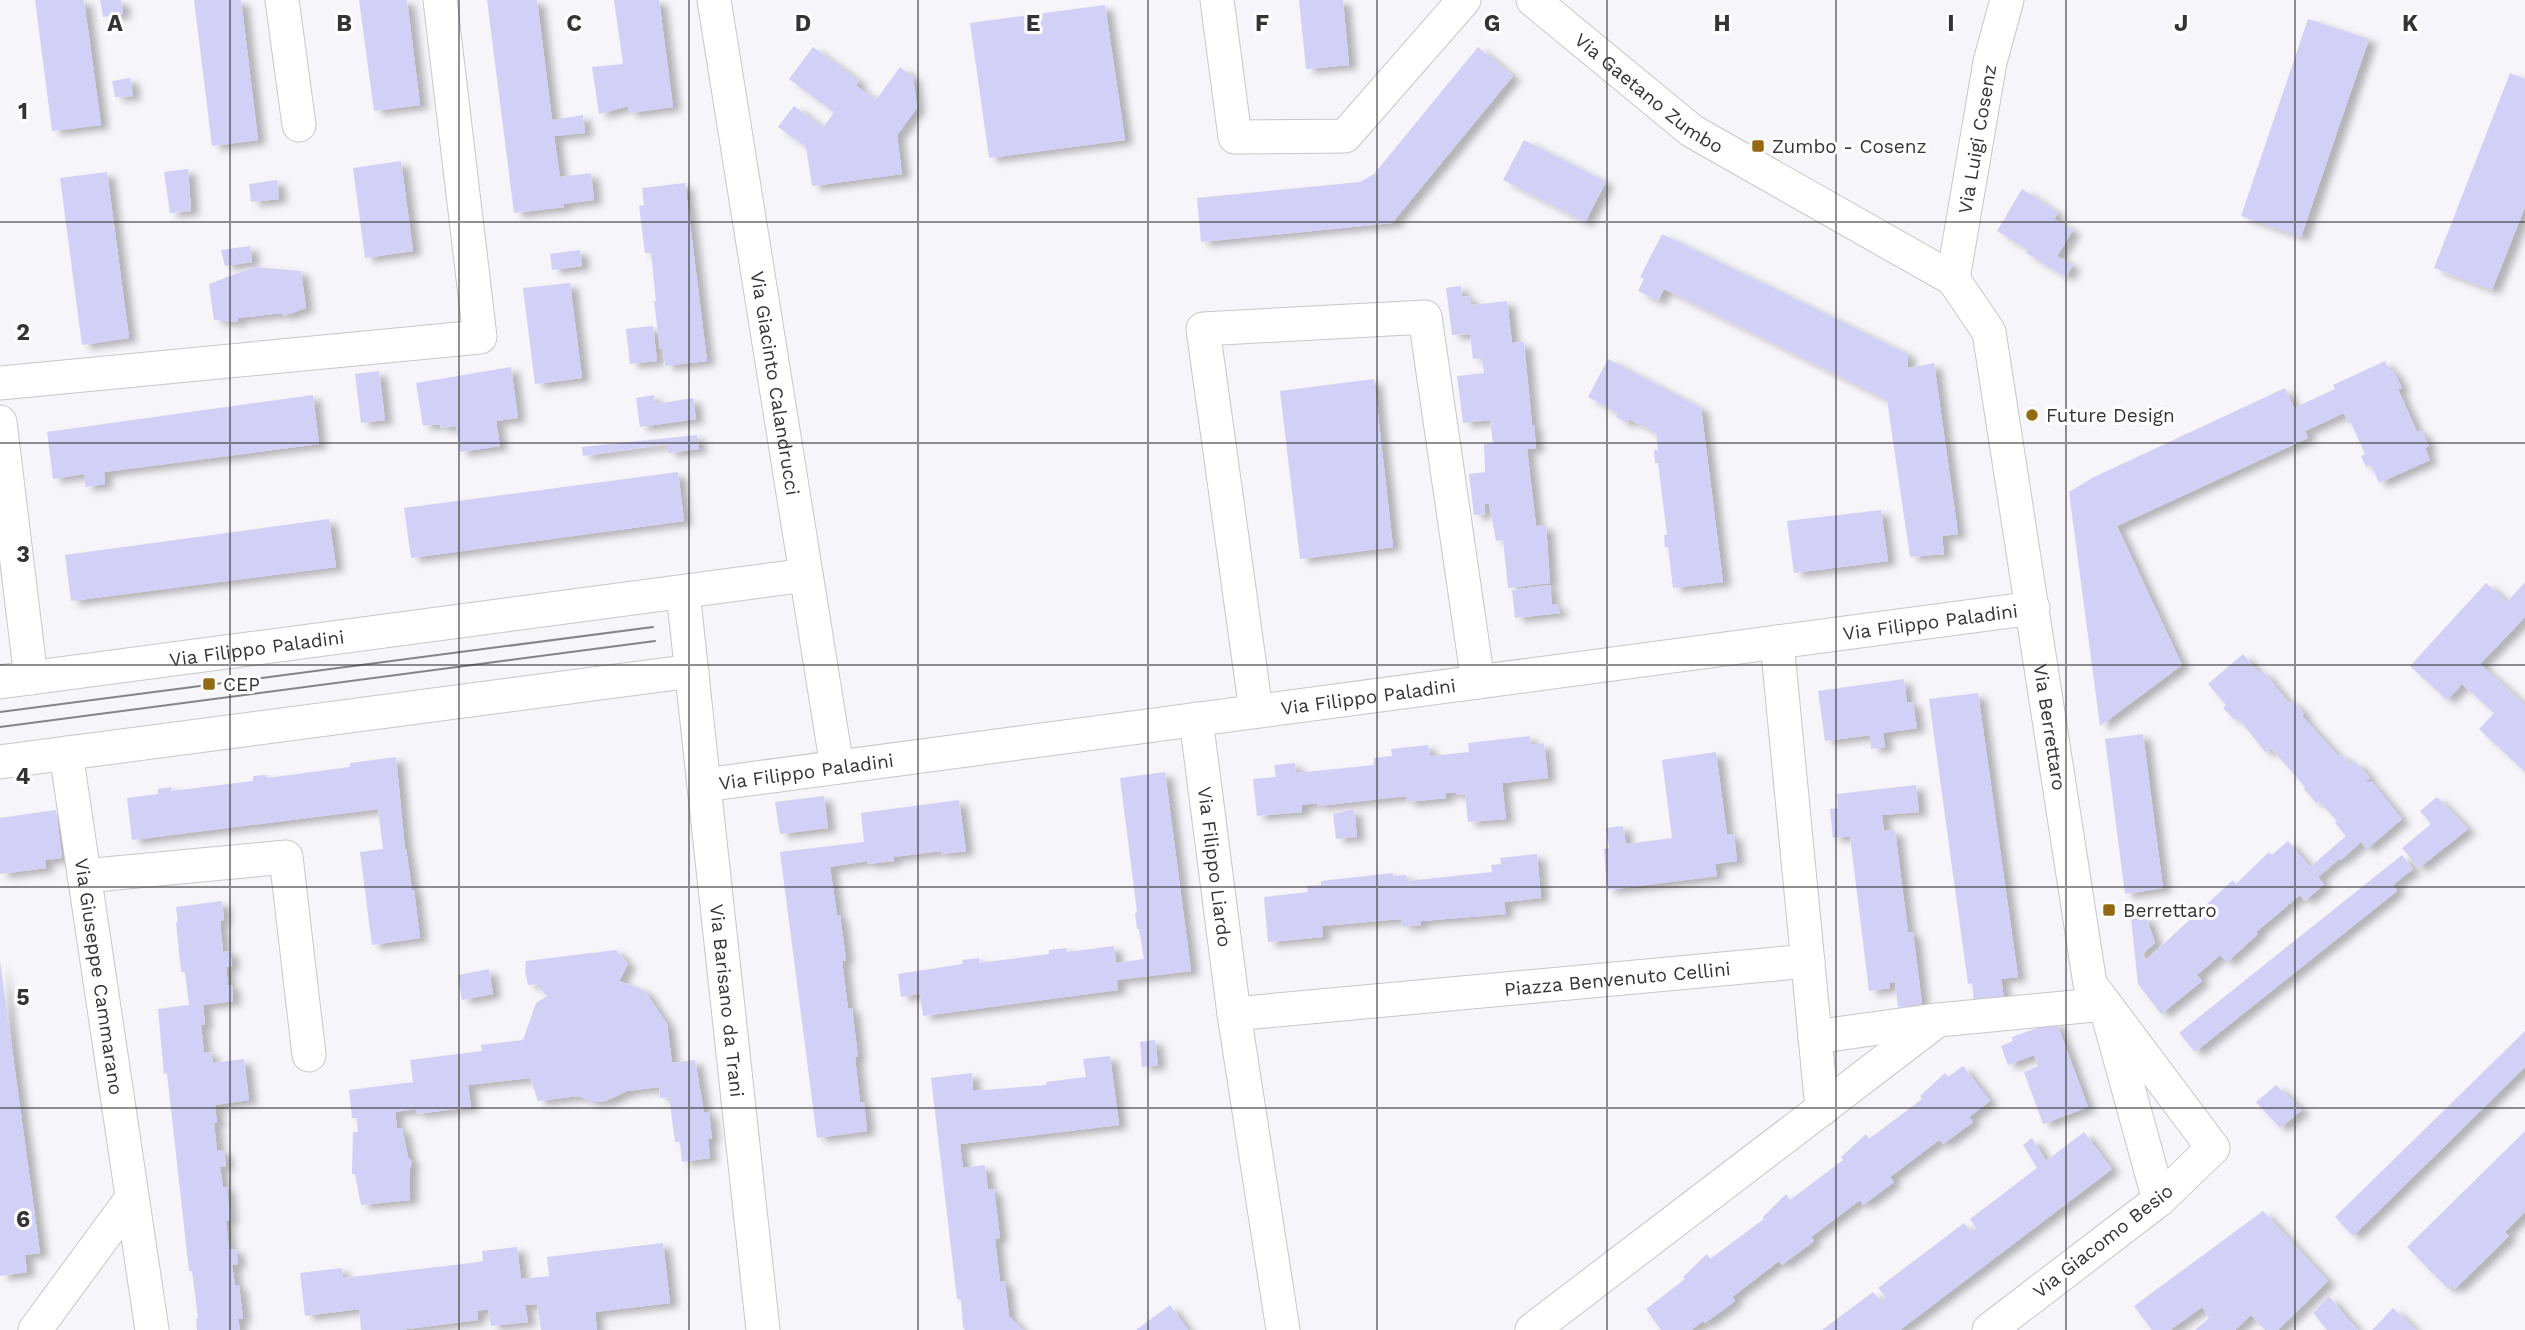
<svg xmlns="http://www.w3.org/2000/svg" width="2525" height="1330" font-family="'Work Sans',sans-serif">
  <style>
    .building { fill: #d3d0f8; filter: url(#shadow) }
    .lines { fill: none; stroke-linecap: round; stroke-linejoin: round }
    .street-casing { stroke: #c7c7cb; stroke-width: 35 }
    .street { stroke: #fff; stroke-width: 33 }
    .tram { stroke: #848487; stroke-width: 2 }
    .grid { fill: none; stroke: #343436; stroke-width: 2; stroke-opacity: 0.55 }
    .poi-dot { fill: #936913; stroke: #fff; stroke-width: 2.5 }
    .labels { text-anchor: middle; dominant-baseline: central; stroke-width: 6; stroke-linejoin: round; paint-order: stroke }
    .street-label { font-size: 19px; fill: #343436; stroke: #fff }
    .poi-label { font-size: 19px; fill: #343436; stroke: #fff; text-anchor: start }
    .grid-label { font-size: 23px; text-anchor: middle; font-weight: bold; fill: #343436; stroke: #fff; stroke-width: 6; stroke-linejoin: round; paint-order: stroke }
  </style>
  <defs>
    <filter id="shadow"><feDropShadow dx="8" dy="4.5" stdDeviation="3.5" flood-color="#0004"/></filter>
  </defs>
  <rect width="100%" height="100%" fill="#f5f5fa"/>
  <path class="building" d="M 35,0 L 84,0 L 101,125 L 52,131 Z
    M 100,0 L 121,0 L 123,14 L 103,17 Z
    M 194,0 L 241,0 L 258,140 L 212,146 Z
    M 359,0 L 407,0 L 420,105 L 374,111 Z
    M 487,0 L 537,0 L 552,120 L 583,115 L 585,133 L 554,136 L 560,177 L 591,173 L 594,200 L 563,204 L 564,207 L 514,213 Z
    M 614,0 L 659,0 L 673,107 L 629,113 L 628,106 L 599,114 L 592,67 L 623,64 Z
    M 1299,0 L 1343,0 L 1349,65 L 1306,69 Z
    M 1105,5 L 1125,140 L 989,158 L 970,23 Z
    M 2308,19 L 2369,39 L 2301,237 L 2241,216 Z
    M 813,47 L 859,81 L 856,86 L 876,100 L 900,67 L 913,77 L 917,108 L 897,135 L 902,174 L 812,186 L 806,147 L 778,127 L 794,106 L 823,128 L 834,112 L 789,79 Z
    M 1478,47 L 1513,76 L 1392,223 L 1201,242 L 1197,198 L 1360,182 L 1374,174 Z
    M 2510,73 L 2525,79 L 2525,207 L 2492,290 L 2434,268 Z
    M 130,78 L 133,96 L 115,97 L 112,81 Z
    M 1524,140 L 1606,182 L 1585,222 L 1503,180 Z
    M 401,161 L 413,251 L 365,258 L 353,168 Z
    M 188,169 L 191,211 L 170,213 L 164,172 Z
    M 107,172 L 129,338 L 82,345 L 60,178 Z
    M 277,180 L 279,199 L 251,202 L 249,184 Z
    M 685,183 L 707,361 L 665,366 L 663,349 L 660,349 L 654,301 L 656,301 L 651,253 L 645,253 L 639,206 L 644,205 L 642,188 Z
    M 2022,189 L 2058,213 L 2054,219 L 2073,230 L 2057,256 L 2073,265 L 2066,277 L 2026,253 L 2028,250 L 1997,231 Z
    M 1662,234 L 1908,354 L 1908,368 L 1934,363 L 1958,534 L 1942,536 L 1944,554 L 1910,557 L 1887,400 L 1664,289 L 1658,301 L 1638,291 L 1644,279 L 1640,277 Z
    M 250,246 L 252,262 L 225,266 L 221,250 Z
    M 580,250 L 582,266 L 552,270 L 550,254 Z
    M 254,267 L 301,271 L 306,308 L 283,316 L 282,313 L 238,318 L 238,322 L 214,320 L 209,284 Z
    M 570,283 L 582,378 L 535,384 L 523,288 Z
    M 1461,286 L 1462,297 L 1469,296 L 1471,305 L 1507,301 L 1512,343 L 1524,342 L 1532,425 L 1534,425 L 1536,448 L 1527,449 L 1536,526 L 1546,525 L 1550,583 L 1508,588 L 1503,540 L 1496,541 L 1489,504 L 1484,504 L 1485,514 L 1474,515 L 1469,474 L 1485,472 L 1484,444 L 1493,443 L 1490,420 L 1463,423 L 1457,376 L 1484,373 L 1482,358 L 1473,359 L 1470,334 L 1452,335 L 1446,288 Z
    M 653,326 L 657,361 L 630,364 L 626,329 Z
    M 1608,359 L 1701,408 L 1723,582 L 1673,588 L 1668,547 L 1665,548 L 1664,535 L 1667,535 L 1658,463 L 1655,463 L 1654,450 L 1658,450 L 1656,433 L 1629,419 L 1627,423 L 1616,417 L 1618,413 L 1588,397 Z
    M 2385,361 L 2390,371 L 2393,370 L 2402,388 L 2398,389 L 2417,432 L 2421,430 L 2429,446 L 2425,448 L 2430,460 L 2379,483 L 2371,465 L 2366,467 L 2361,456 L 2365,454 L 2351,423 L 2349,424 L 2344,413 L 2305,431 L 2308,438 L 2117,526 L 2182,665 L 2100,726 L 2069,492 L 2094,477 L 2285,388 L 2294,408 L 2335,389 L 2333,385 Z
    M 511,367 L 518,418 L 496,421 L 500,446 L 460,452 L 456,426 L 441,428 L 440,424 L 423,426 L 416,383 Z
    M 379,371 L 385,420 L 361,423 L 355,374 Z
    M 1374,379 L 1393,547 L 1300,559 L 1280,391 Z
    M 313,395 L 319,444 L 104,472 L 105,484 L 85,487 L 84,474 L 53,479 L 47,432 Z
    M 654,395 L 655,404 L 693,398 L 696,419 L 640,427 L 636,398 Z
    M 697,435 L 699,449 L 668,453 L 667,444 L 583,456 L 582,447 Z
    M 678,472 L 684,521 L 411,558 L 404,508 Z
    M 1881,510 L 1888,561 L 1794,573 L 1787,521 Z
    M 329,519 L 336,567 L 71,601 L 65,555 Z
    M 2525,582 L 2525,617 L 2480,664 L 2525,705 L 2525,772 L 2479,729 L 2494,713 L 2462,684 L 2447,700 L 2410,666 L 2486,583 L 2507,602 Z
    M 1550,585 L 1552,605 L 1557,604 L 1560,613 L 1515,618 L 1512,590 Z
    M 2243,654 L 2260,674 L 2263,671 L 2289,703 L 2292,701 L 2304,714 L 2302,716 L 2339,757 L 2341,754 L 2351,765 L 2355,761 L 2370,778 L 2366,781 L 2368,783 L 2371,781 L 2402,819 L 2367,849 L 2361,842 L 2341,860 L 2339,859 L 2318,877 L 2324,884 L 2305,901 L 2300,895 L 2256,932 L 2258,934 L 2227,962 L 2220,955 L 2197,975 L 2202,981 L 2161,1014 L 2138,984 L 2131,919 L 2146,916 L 2155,943 L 2142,954 L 2146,960 L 2233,880 L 2236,884 L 2269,852 L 2272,855 L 2288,841 L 2310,867 L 2346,836 L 2335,823 L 2337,821 L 2319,801 L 2316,803 L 2304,789 L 2305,787 L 2271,748 L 2266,753 L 2238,718 L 2235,720 L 2223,708 L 2226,705 L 2208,684 Z
    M 1904,679 L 1907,703 L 1913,702 L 1917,728 L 1883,733 L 1885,747 L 1871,749 L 1870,735 L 1825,741 L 1818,691 Z
    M 1978,693 L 2018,977 L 2001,979 L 2004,998 L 1974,1002 L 1972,983 L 1968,984 L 1929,699 Z
    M 2143,734 L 2163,888 L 2125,894 L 2105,739 Z
    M 1530,736 L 1531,745 L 1544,743 L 1548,778 L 1502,783 L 1506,819 L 1468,822 L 1465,794 L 1456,795 L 1456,792 L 1446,793 L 1446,798 L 1407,802 L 1406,796 L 1318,806 L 1317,803 L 1302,805 L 1302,812 L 1257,816 L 1253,779 L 1276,777 L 1274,765 L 1295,763 L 1296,773 L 1374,765 L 1374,758 L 1392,756 L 1391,749 L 1428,745 L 1430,756 L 1469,752 L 1468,743 Z
    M 1716,752 L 1727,835 L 1734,834 L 1737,861 L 1715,864 L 1717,876 L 1607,890 L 1604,849 L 1609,848 L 1606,828 L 1623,826 L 1626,844 L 1672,838 L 1662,760 Z
    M 396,757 L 405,849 L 406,849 L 412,890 L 414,890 L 420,938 L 372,945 L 360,852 L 383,849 L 378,809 L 132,840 L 127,798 L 158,794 L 158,789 L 171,787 L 172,791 L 253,781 L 253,776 L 266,775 L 267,778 L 350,767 L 350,763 Z
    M 1165,772 L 1191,971 L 1117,980 L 1118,990 L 923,1016 L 920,994 L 901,997 L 898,974 L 963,964 L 962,960 L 979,958 L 979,963 L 1049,954 L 1049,950 L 1066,948 L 1067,952 L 1114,946 L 1116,963 L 1144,959 L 1139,929 L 1137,929 L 1135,913 L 1137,912 L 1120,778 Z
    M 1916,785 L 1919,812 L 1882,815 L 1884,831 L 1895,830 L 1908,932 L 1913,932 L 1922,1004 L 1898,1007 L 1895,982 L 1889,983 L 1890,988 L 1869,991 L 1850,836 L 1833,838 L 1830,809 L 1838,808 L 1837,794 Z
    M 824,796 L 828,828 L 780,834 L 775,802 Z
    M 2437,797 L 2468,829 L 2419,868 L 2402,848 L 2431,824 L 2420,811 Z
    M 959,800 L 966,851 L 941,854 L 941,851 L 893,857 L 894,861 L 867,864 L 867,861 L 830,867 L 837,915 L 840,915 L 846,960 L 842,961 L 848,1009 L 852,1008 L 858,1057 L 855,1057 L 860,1102 L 864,1102 L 867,1131 L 817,1138 L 780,852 L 864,842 L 861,813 Z
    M 1354,809 L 1357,837 L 1336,839 L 1333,814 Z
    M 56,810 L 62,858 L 45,860 L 46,868 L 0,874 L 0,818 Z
    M 1537,854 L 1541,898 L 1504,902 L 1506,914 L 1421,921 L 1421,925 L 1402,926 L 1401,919 L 1322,926 L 1323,937 L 1268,942 L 1264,897 L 1308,892 L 1307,886 L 1321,885 L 1321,881 L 1393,873 L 1394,876 L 1406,875 L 1407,881 L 1492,872 L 1491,865 L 1501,864 L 1500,858 Z
    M 2402,855 L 2413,869 L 2393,885 L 2397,891 L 2195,1052 L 2179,1033 Z
    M 222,901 L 224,920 L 220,921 L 223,952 L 230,951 L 232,966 L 226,967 L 228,986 L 232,985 L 233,1001 L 203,1005 L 205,1024 L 201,1025 L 204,1053 L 211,1052 L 213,1063 L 244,1059 L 249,1100 L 215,1105 L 217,1123 L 214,1123 L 217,1151 L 224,1150 L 226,1166 L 220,1167 L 223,1187 L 227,1187 L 230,1220 L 226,1221 L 229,1250 L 236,1249 L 238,1264 L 232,1265 L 235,1285 L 239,1285 L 243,1319 L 238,1319 L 240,1330 L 197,1330 L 196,1319 L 198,1318 L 192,1271 L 189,1271 L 167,1073 L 164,1074 L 158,1009 L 189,1005 L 185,972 L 181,972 L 176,922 L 178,922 L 176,907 Z
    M 616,950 L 628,964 L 619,981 L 644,990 L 667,1024 L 672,1063 L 695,1060 L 704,1112 L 709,1112 L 712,1139 L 708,1139 L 710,1158 L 682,1162 L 680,1142 L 675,1142 L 669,1097 L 660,1098 L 659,1087 L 627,1091 L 606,1101 L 593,1102 L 578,1096 L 538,1101 L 530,1078 L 468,1085 L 471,1107 L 416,1114 L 416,1109 L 395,1112 L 397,1129 L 402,1128 L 408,1157 L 412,1162 L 410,1168 L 410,1200 L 361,1205 L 355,1174 L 352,1174 L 352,1170 L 353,1132 L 358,1132 L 357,1118 L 352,1118 L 349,1090 L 413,1082 L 410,1060 L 482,1051 L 481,1045 L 523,1040 L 536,1003 L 547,996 L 536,984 L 528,985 L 525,971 L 526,961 Z
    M 0,961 L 40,1253 L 25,1255 L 27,1272 L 0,1276 Z
    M 489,969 L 493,994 L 462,1000 L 458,975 Z
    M 2056,1021 L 2088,1107 L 2043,1124 L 2024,1072 L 2038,1066 L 2034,1055 L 2008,1065 L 2001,1046 L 2013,1041 L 2012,1037 Z
    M 2525,1031 L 2525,1067 L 2353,1236 L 2335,1217 Z
    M 1155,1040 L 1158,1065 L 1142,1067 L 1140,1042 Z
    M 1110,1056 L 1119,1125 L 960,1144 L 963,1168 L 985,1165 L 988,1190 L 994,1189 L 1000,1238 L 995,1239 L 1000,1282 L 1005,1281 L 1009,1316 L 1023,1330 L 965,1330 L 963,1327 L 961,1300 L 957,1299 L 931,1078 L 972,1073 L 973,1091 L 1046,1085 L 1046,1082 L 1086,1077 L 1083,1059 Z
    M 1963,1066 L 1990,1101 L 1969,1117 L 1973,1122 L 1943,1144 L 1939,1140 L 1890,1177 L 1894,1182 L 1863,1205 L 1860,1200 L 1811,1237 L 1814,1241 L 1782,1265 L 1779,1261 L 1732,1297 L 1735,1301 L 1705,1323 L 1703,1321 L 1691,1330 L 1661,1330 L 1646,1309 L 1685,1279 L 1683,1277 L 1707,1254 L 1710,1259 L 1764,1219 L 1763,1217 L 1786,1194 L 1790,1200 L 1843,1160 L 1841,1157 L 1866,1134 L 1869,1139 L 1922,1099 L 1920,1096 L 1945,1073 L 1948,1077 Z
    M 2276,1085 L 2302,1110 L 2280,1128 L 2256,1102 Z
    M 2525,1131 L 2525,1212 L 2505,1232 L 2509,1236 L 2455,1289 L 2452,1285 L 2448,1289 L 2407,1247 Z
    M 2084,1132 L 2112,1169 L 1900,1330 L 1822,1330 L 1873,1292 L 1881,1301 L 1886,1297 L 1878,1288 L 1964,1223 L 1971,1232 L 1976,1228 L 1970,1219 L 2037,1168 L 2023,1145 L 2032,1138 L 2046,1161 Z
    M 2263,1211 L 2328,1281 L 2278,1330 L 2265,1330 L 2251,1315 L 2235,1330 L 2195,1330 L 2209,1318 L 2202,1307 L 2170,1330 L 2152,1330 L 2134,1306 Z
    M 663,1243 L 670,1303 L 595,1312 L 597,1330 L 541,1330 L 537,1304 L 525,1305 L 528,1322 L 491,1326 L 488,1309 L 477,1311 L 478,1320 L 399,1330 L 361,1330 L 359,1309 L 305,1316 L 300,1273 L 342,1268 L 343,1278 L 471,1263 L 483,1261 L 482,1251 L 517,1247 L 521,1279 L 549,1276 L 547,1257 Z
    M 2329,1296 L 2347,1318 L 2358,1330 L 2327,1330 L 2313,1313 Z
    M 1170,1305 L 1188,1330 L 1136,1330 Z
    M 2393,1308 L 2416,1330 L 2372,1330 Z"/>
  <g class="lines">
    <defs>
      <g id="street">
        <path d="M 282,0 L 299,125"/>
        <path id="s1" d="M 714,0 L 837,767"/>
        <path d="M 1217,0 L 1235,137 L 1345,136 L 1464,0"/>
        <path id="s2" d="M 1533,0 L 1692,131 L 1953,279 L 1989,332 L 2090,984 L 2213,1148 L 2159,1200 L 1989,1330"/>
        <path id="s3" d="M 1953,279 L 1990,62 L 2007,0"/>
        <path d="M 0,383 L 480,337 L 440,0"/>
        <path d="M 0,422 L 31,678"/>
        <path id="s4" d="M 683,592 L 763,1330"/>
        <path d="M 1777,642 L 1822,1109"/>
        <path id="s5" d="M 0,682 L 806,575"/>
        <path d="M 1256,711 L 1203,329 L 1425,317 L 1478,682"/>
        <path id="s6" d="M 1196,719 L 1234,1014 L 1283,1330"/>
        <path id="s7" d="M 66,753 L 152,1330"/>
        <path d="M 0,762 L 692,671"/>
        <path id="s8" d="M 704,785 L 2033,608"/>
        <path d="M 84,876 L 286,857 L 309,1055"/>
        <path id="s9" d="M 1234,1014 L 1808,961"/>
        <path d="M 1815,1037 L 1936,1020"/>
        <path d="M 35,1330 L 132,1198"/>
        <path d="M 1532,1330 L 1938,1020 L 2105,1004 L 2159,1200"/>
      </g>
    </defs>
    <use href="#street" class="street-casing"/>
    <use href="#street" class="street"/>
    <path class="tram" d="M 0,712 L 653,627
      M 0,727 L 655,641"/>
  </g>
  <path class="grid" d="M 230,0 L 230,1330M 459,0 L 459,1330M 689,0 L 689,1330M 918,0 L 918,1330M 1148,0 L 1148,1330M 1377,0 L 1377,1330M 1607,0 L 1607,1330M 1836,0 L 1836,1330M 2066,0 L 2066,1330M 2295,0 L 2295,1330M 0,222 L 2525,222M 0,443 L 2525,443M 0,665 L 2525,665M 0,887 L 2525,887M 0,1108 L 2525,1108"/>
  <g class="poi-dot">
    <rect x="1751" y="139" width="14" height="14" rx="3.5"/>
    <circle cx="2032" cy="415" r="7"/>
    <rect x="202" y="677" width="14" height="14" rx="3.5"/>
    <rect x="2102" y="903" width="14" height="14" rx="3.5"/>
  </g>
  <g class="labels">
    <g class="street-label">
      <text stroke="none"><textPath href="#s2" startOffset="149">Via Gaetano Zumbo</textPath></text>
      <text stroke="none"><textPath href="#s3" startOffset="142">Via Luigi Cosenz</textPath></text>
      <text stroke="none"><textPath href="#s1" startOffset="388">Via Giacinto Calandrucci</textPath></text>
      <text stroke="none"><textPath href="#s8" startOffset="1237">Via Filippo Paladini</textPath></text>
      <text stroke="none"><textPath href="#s5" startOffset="259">Via Filippo Paladini</textPath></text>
      <text stroke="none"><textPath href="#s8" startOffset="670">Via Filippo Paladini</textPath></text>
      <text stroke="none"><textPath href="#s2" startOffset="970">Via Berrettaro</textPath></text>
      <text stroke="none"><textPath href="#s8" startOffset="103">Via Filippo Paladini</textPath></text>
      <text stroke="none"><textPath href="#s6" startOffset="149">Via Filippo Liardo</textPath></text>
      <text stroke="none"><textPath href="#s7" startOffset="226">Via Giuseppe Cammarano</textPath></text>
      <text stroke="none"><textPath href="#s9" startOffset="385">Piazza Benvenuto Cellini</textPath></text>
      <text stroke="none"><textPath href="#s4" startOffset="411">Via Barisano da Trani</textPath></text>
      <text transform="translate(2103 1241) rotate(-38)">Via Giacomo Besio</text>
    </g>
    <g class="poi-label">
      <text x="1772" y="146">Zumbo - Cosenz</text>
      <text x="2046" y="415">Future Design</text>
      <text x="223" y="684">CEP</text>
      <text x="2123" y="910">Berrettaro</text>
    </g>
  </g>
  <g class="grid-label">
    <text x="115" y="31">A</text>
    <text x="344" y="31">B</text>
    <text x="574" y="31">C</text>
    <text x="803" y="31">D</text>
    <text x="1033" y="31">E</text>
    <text x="1262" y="31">F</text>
    <text x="1492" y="31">G</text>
    <text x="1722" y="31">H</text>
    <text x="1951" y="31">I</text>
    <text x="2181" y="31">J</text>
    <text x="2410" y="31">K</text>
    <text x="23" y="119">1</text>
    <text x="23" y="340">2</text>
    <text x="23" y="562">3</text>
    <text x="23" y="784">4</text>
    <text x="23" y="1005">5</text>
    <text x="23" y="1227">6</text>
  </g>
</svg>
